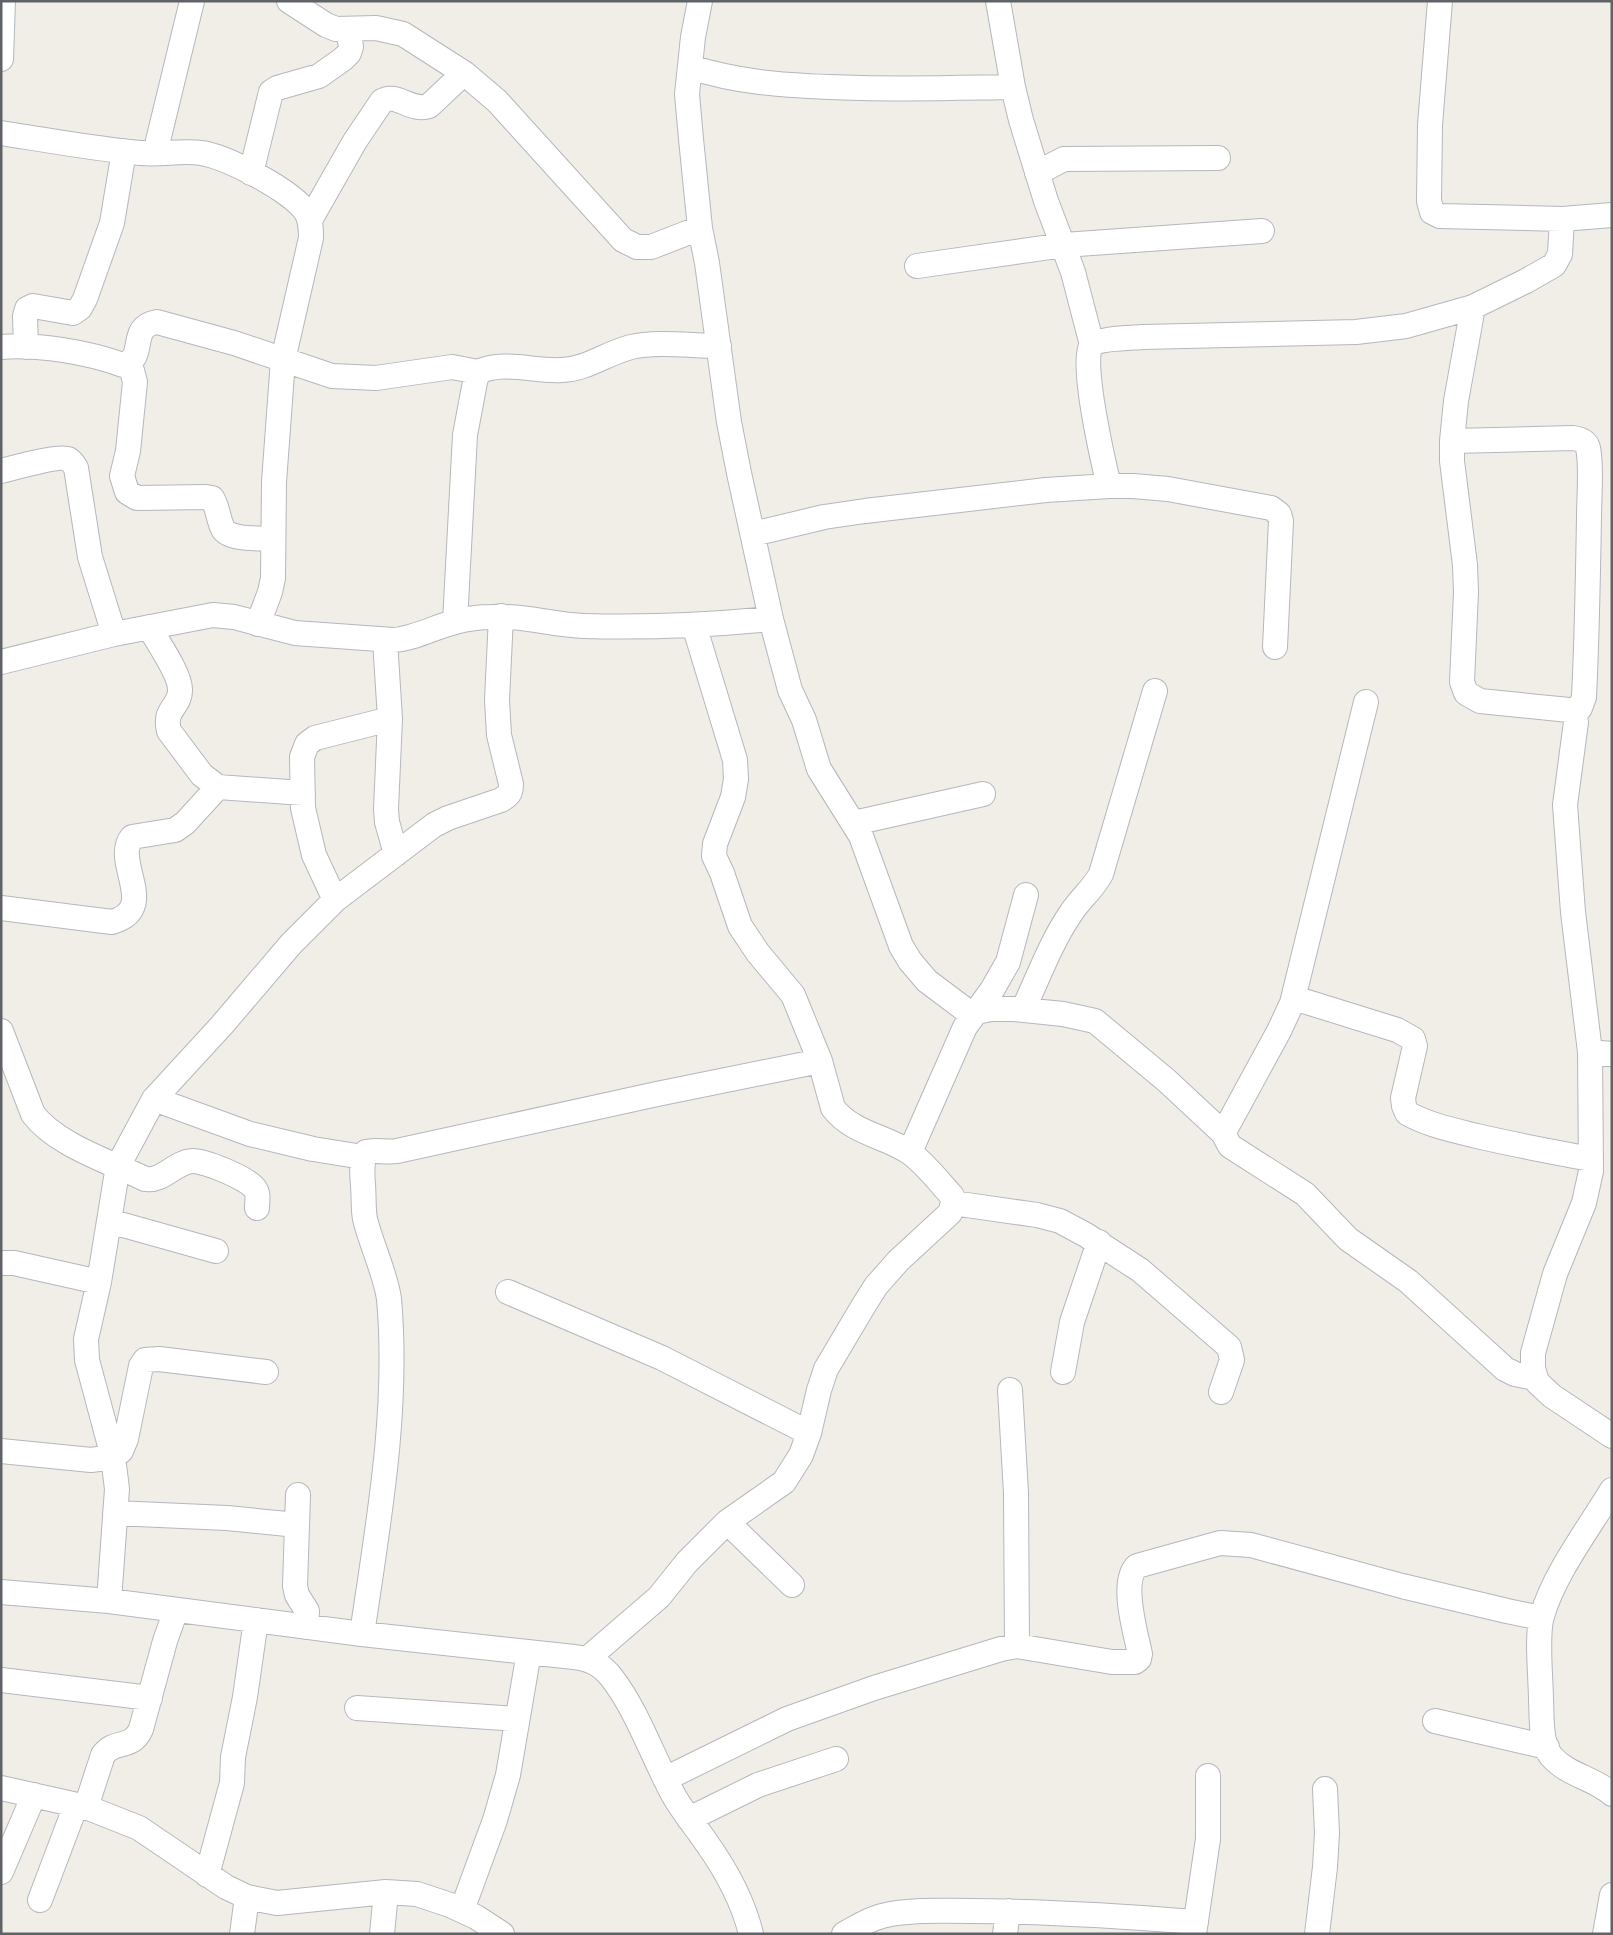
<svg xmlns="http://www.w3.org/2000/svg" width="1613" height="1935" font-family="Roboto,sans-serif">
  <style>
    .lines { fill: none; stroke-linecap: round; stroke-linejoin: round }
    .minor-casing { stroke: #b4b8bb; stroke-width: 26 }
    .minor { stroke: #fff; stroke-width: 24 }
  </style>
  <rect width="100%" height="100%" fill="#f0eee7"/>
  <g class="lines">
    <defs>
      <path id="minor" d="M 289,1 L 326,25 L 336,29 L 376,28 L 403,34 L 464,73 L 497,101 L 623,240 L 637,247 L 651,247 L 700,228
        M 700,1 L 693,37 L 687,94 L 691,139 L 700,228 L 707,263 L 729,422 L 739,473 L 771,619 L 790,690 L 804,720 L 819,769 L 861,836 L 901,946 L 910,961 L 927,981 L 967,1011 L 976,1012 L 991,1009 L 1014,1009 L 1063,1014 L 1095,1021 L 1166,1080 L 1224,1134
        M 998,1 L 1013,87 L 1021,120 L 1046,201 L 1073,272 L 1092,345
        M 1440,1 L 1430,125 L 1429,201 L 1432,212 L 1440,216 L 1562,219 L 1612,215
        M 1,59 L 3,1
        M 690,67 C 737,82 780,85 829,87 C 890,90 951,88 1013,87
        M 1,133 C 48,140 94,149 141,153 C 161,155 182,150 201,153 C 226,156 292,191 306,212 C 311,220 311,229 311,238 L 283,360 L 274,482 L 273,578 L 270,592 L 258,624
        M 155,153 L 192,1
        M 251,173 L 271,92 L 277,88 L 319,76 L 343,59 L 349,53 L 351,47 L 348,29
        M 1037,173 L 1064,159 L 1218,158
        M 310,220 L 355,141 L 382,101 C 397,92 410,112 429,106 L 464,73
        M 917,266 L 1064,245 L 1262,231
        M 1473,307 L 1456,401 L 1452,441 L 1452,461 L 1465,565 L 1466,592 L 1462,682 L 1466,693 L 1480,701 L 1569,710 L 1574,714 L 1576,722 L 1565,805 L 1573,912 L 1590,1052 L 1591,1171 L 1584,1203 L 1555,1274 L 1533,1353 L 1533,1368 L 1537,1382 L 1552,1396 L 1612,1436
        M 1,347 C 39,344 87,352 123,365 C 148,358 127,327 157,322 L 234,343 L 332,376 L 376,378 L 452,367 L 478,372
        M 26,347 L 25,316 L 27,309 L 33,306 L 73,313 L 80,308 L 85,299 L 112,223 L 124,151
        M 130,363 L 135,382 L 128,451 L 122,476 L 127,492 L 137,498 L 206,497 L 212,498 C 218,507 218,519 223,529 C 229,540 261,538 273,539
        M 1452,441 L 1573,438 C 1580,439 1586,441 1588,448 C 1592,466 1589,498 1589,517 C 1588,577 1587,637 1584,697 L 1580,708 L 1574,714
        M 1,471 C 13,468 59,455 68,459 C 72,461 74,465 76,468 L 90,557 L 114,634
        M 1109,486 C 1104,465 1080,361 1091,346 C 1098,338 1132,338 1143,337 L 1356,332 L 1406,326 L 1473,307 L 1526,281 L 1554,265 L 1560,254 L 1562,219
        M 753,534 L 824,517 L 865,511 L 1046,490 L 1109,486 L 1133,486 L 1168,489 L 1271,508 L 1279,514 L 1281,521 L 1275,647
        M 455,622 L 465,435 L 475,382 L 478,372 C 505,360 534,372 562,370 C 587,369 607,353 631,347 C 657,341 692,346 719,346
        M 149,627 C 157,641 180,674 180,689 C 181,707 163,708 169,731 L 202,775 L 218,787 L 303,793
        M 385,640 L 390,719 L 386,809 L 387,822 L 396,854
        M 1,662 L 114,634 L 213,615 L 234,617 L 295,633 L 393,640 C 414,639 434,627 455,622 C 466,619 480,617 492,617 C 523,615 553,625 584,626 C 646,628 709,625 771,619
        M 1366,702 L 1292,1003 L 1279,1031 L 1225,1130 L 1225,1137 L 1230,1146 L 1305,1194 L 1348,1239 L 1408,1281 L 1505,1369 L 1515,1374 L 1535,1378
        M 854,823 L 983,794
        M 335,900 L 434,825 L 448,818 L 501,800 C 509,795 511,793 511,784 L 499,735 L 497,700 L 501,616
        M 1,908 L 112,922 C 160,908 112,862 132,837 L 175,830 L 185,823 L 218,787
        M 1294,998 L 1397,1030 L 1413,1039 L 1415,1046 L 1403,1098 L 1404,1106 L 1407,1113 C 1428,1125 1453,1130 1477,1136 C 1515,1145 1553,1152 1591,1159
        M 1023,1010 C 1038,978 1051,942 1071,913 C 1080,899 1093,889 1101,874 L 1155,691
        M 1,1031 L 33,1114 C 56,1145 111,1162 145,1179 C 163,1182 175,1162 192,1161 C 203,1160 250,1179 255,1189 C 259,1194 257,1202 257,1208
        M 1590,1052 L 1612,1054
        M 154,1099 L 250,1134 L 313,1149 L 363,1157
        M 910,1152 L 965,1027 L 992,990 L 1008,962 L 1026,895
        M 953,1203 L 1037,1215 L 1060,1221 L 1086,1235 L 1140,1270 L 1229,1347 L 1232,1360 L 1221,1392
        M 109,1221 L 216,1251
        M 1,1263 L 14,1263 L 99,1282
        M 508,1292 L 662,1358 L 809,1433
        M 1063,1372 L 1072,1322 L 1099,1242
        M 1010,1390 L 1016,1493 L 1017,1646
        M 1,1451 L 91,1460 L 113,1457 L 121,1451 L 126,1439 L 141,1366 L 145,1360 L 159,1359 L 266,1372
        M 1612,1490 C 1589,1528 1554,1574 1542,1616 C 1536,1635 1541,1679 1541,1700 C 1542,1717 1540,1742 1551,1756 C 1567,1775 1594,1778 1612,1794
        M 298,1495 L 295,1586 L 297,1595 L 307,1611 L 306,1627
        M 115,1513 L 227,1518 L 297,1525
        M 727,1522 L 792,1585
        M 1,1592 L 109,1601 L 362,1634 L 574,1657 C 591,1659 602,1665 612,1678 C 638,1712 653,1758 674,1796 C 683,1812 696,1827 706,1842 C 726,1870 743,1901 751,1934
        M 109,1601 L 117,1489 L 113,1457 L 87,1360 L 86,1339 L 99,1282 L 118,1166 L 154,1099 L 222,1025 L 291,944 L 335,900 L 314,855 L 303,808 L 302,757 L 307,744 L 315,738 L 390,719
        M 362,1634 C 378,1524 399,1411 389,1299 C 386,1275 371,1244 365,1219 C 363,1208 364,1197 363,1185 C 362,1174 361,1162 366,1152 C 376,1149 386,1153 397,1151 L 657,1094 L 820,1061
        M 587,1659 L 659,1597 L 687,1562 L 727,1522 L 784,1482 L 801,1455 L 809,1433 L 819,1390 L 826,1369 L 864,1305 L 876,1286 L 898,1261 L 950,1213 L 953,1203 L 952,1196 C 940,1183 924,1162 909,1152 C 885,1136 852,1133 833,1108 L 820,1061 L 793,995 L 758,953 L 740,926 L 722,873 L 714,856 L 715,844 L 733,797 L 736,779 L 735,760 L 694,625
        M 1,1680 L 150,1698
        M 357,1708 L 516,1719
        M 1435,1721 L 1547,1747
        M 665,1779 L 787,1719 L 874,1688 L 1001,1649 L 1017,1646 L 1112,1662 L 1135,1662 L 1139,1659 L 1140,1654 C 1136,1634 1120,1582 1137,1566 L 1220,1543 L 1251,1545 L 1402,1586 L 1507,1611 L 1541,1618
        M 1,1788 L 86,1807 L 139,1828 L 226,1887 L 247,1897 L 277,1903 L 386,1892 L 417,1894 L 450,1905 L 476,1917 L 502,1934
        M 86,1807 L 103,1755 C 116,1738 131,1751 141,1729 L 165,1641 L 176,1610
        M 689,1819 L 758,1785 L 836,1759
        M 1,1872 L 34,1795
        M 207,1875 L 232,1783 L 233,1757 L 245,1697 L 256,1620
        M 40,1900 L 76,1805
        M 462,1910 L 495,1820 L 508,1775 L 529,1652
        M 242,1934 L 247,1897
        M 382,1934 L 386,1892
        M 844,1934 C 857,1927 869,1919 882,1916 C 908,1909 942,1911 969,1911 C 1045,1911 1121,1916 1196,1922
        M 1005,1934 L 1008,1911
        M 1194,1934 L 1208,1839 L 1208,1776
        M 1317,1934 L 1325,1867 L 1327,1833 L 1325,1789
        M 1605,1934 L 1612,1895"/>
    </defs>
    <use href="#minor" class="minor-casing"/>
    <use href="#minor" class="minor"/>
  </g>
  <rect width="1613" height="1935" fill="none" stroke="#5f6367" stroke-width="5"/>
</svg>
